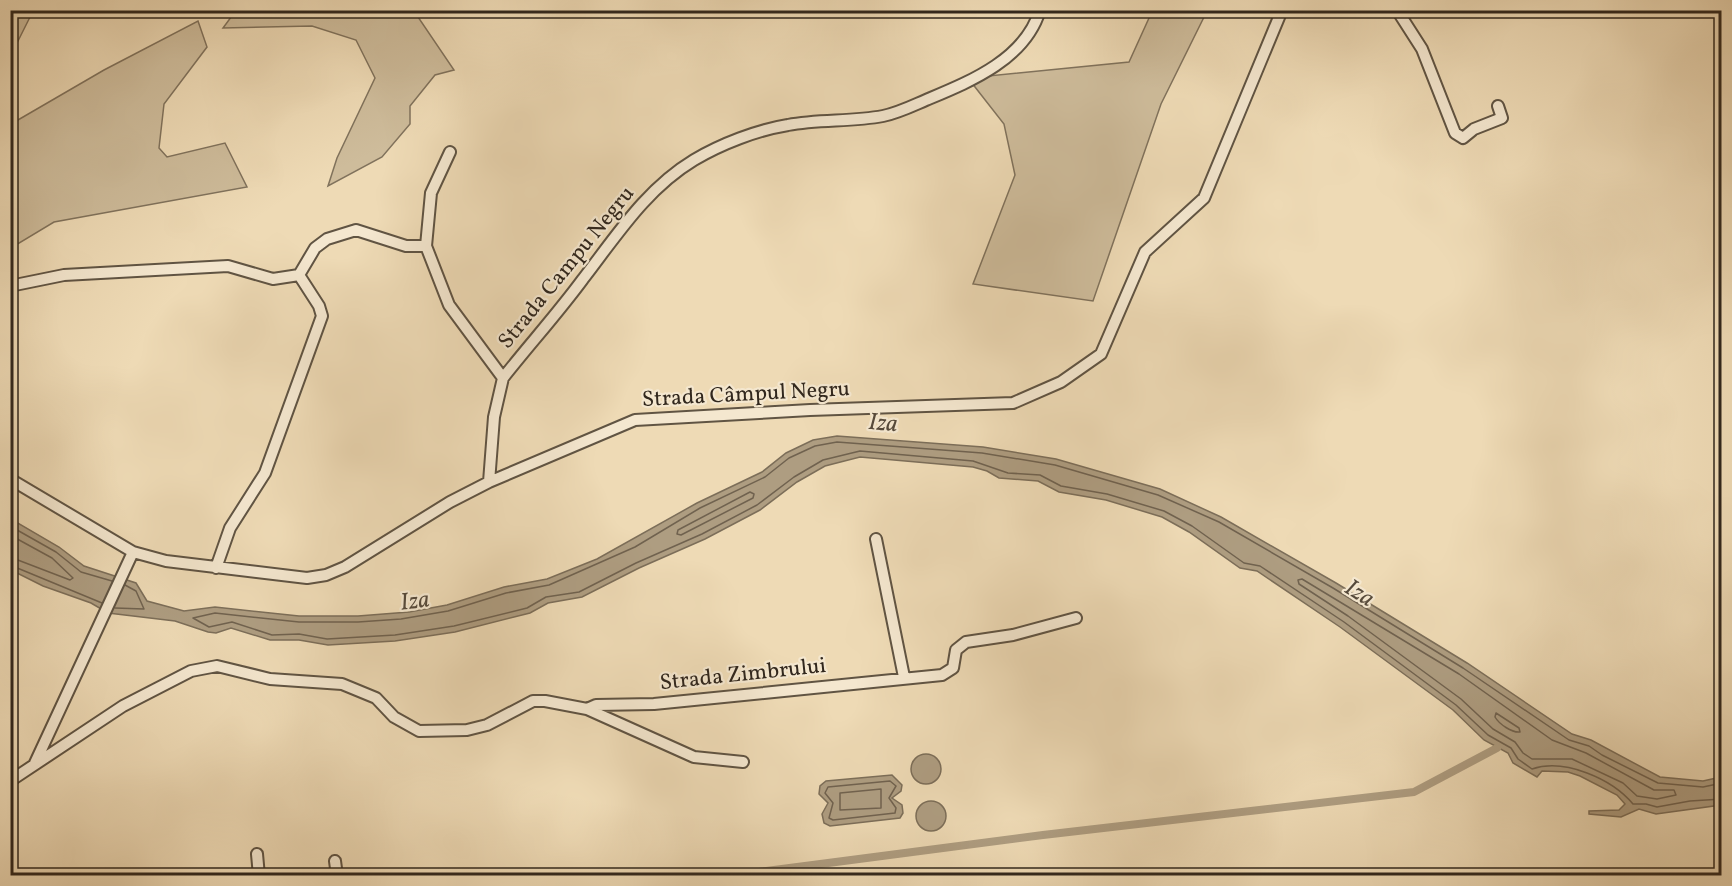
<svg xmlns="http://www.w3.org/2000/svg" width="1732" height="886" font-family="Vollkorn,serif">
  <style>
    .green { fill: #cebc9b; stroke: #80725c; stroke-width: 1.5 }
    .water { fill: #ae9d81; stroke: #7c6e59; stroke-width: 1.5 }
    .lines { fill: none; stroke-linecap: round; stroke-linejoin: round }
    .shore { stroke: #70624f; stroke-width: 1.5 }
    .stream { stroke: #7c6e59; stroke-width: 2 }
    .canal { stroke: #ae9d81; stroke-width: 8 }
    .minor-casing { stroke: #605443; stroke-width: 14 }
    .minor { stroke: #f4e7cf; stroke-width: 10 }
    .labels { text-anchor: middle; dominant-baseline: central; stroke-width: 4.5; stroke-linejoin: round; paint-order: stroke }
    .street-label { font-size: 22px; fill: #31271d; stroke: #f4e7cf }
    .water-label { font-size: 24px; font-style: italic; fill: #564a3b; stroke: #f4e7cf }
  </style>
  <rect width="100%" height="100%" fill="#eedab5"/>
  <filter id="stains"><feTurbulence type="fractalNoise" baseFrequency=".00333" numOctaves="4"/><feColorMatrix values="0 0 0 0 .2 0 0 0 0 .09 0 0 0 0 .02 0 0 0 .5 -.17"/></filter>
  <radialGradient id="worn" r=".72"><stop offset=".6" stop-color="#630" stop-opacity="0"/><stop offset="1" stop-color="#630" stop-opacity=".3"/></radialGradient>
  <path class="green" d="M 11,10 L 33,11 L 11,55 L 10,11 Z
    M 239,11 L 414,11 L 454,70 L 435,75 L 410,106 L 410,124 L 382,157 L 328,186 L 337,158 L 375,78 L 356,40 L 312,26 L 223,28 L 234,13 Z
    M 1139,11 L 1207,11 L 1161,104 L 1093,301 L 973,284 L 1015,175 L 1004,124 L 968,78 L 1129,62 L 1149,18 Z
    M 198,21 L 207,47 L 164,104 L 159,148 L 167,157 L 225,143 L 247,187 L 54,222 L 11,248 L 11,124 L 104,70 Z"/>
  <path class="water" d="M 837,436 L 983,447 L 1056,459 L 1160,489 L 1221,517 L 1336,583 L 1467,663 L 1572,734 L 1591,740 L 1660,777 L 1703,781 L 1721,777 L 1721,805 L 1656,814 L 1639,809 L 1621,817 L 1589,814 L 1589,811 L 1619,810 L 1625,804 L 1617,795 L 1580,776 L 1568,772 L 1542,771 L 1537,777 L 1513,763 L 1508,753 L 1484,740 L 1453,710 L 1340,627 L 1257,571 L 1240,568 L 1189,532 L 1162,517 L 1106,500 L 1059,492 L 1038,481 L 999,478 L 987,471 L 973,467 L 860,457 L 825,466 L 797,482 L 760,510 L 705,539 L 639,568 L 582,597 L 548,603 L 530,613 L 455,632 L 395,641 L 328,645 L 299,640 L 270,640 L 231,628 L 216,633 L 208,632 L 175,621 L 108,613 L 91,603 L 43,586 L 11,570 L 11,519 L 59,547 L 84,566 L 136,583 L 147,601 L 184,611 L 215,607 L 299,616 L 358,616 L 409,612 L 447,605 L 504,587 L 547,579 L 597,559 L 697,503 L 762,472 L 786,453 L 813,440 Z
    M911 769a15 15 0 1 1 30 0a15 15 0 1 1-30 0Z
    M 892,775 L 902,785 L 901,791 L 892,798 L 902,805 L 903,813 L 900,818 L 830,826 L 824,823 L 822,814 L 828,803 L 819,794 L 820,786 L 826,781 Z
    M916 816a15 15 0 1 1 30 0a15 15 0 1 1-30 0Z"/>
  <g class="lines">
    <path class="shore" d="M 750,492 L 754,494 L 753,498 L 681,535 L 677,534 L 678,530 Z
      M 10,526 L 56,552 L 81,572 L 112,581
      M 10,535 L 52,558 L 73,578 L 70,580 L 10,557
      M 10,565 L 102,603
      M 1302,579 L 1459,674 L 1552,740 L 1586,753 L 1654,790 L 1674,790 L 1676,795 L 1657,799 L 1637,796 L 1623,783 L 1572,759 L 1532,759 L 1523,753 L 1515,742 L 1493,729 L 1461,699 L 1348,616 L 1299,584 L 1298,580 Z
      M 115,608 L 144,609 L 136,591 L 125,585
      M 1496,713 L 1519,728 L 1520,732 C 1512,733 1499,724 1495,717 Z
      M 890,781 L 896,786 L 889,798 L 896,808 L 895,813 L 833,820 L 829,818 L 833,803 L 825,793 L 828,787 Z
      M 1722,783 L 1703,787 L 1658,783 L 1602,755 L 1589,746 L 1569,740 L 1463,668 L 1333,588 L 1219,522 L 1158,495 L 1055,465 L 982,453 L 837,442 L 815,446 L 789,458 L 765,477 L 700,508 L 635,547 L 549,585 L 506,593 L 448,611 L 401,619 L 358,622 L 299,622 L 215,613 L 193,618 L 209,627 L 232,622 L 272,635 L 299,634 L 327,639 L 395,635 L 454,626 L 527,608 L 546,597 L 579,592 L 636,563 L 702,534 L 757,505 L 794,477 L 823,460 L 860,451 L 973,461 L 1008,473 L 1040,475 L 1061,486 L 1107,494 L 1164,511 L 1192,526 L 1244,563 L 1260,566 L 1344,622 L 1456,705 L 1488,735 L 1511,748 L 1518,759 L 1532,769 C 1565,758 1612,779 1633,804 L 1646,804 L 1657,807 L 1690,801 L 1722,799
      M 881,789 L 881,808 L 840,810 L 840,793 Z"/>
    <path class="stream" d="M 734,876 L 736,875"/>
    <path class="canal" d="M 736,875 L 1043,835 L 1414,792 L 1497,748"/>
    <defs>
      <path id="minor" d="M 1397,10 L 1422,49 L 1455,133 L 1463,138 L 1474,129 L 1502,118 L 1498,106
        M 450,152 L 431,193 L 426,246 L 449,305 L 503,378 L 494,417 L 489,482
        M 10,286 L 64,275 L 228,266 L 273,279 L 299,275
        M 503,378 C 529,345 558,313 583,279 C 617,235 646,189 694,160 C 721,144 757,130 788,125 C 819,119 852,122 883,116 C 898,113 912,106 926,100 C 969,82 1025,60 1040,10
        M 10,479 L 133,552 L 166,561 L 307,578 L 326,575 L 345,567 L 450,502 L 489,482 L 635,420 L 810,410 L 1013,403 L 1061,382 L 1101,354 L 1145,252 L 1204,198 L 1282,10
        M 876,539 L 904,677
        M 216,568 L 230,528 L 265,473 L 322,316 L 319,306 L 299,275 L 315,248 L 327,239 L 356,230 L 406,246 L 426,246
        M 587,709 L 596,705 L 654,704 L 942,675 L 953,668 L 956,650 L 966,642 L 1013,635 L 1076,618
        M 35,763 L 133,552
        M 10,781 L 123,706 L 191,671 L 217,666 L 270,679 L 342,684 L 376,698 L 394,717 L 419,731 L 467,730 L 487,725 L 533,701 L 545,701 L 587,709 L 694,757 L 743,762
        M 257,854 L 259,876
        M 335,861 L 337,876"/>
    </defs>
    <use href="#minor" class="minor-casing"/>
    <use href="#minor" class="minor"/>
  </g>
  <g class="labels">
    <g class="street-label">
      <text transform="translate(567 268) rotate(-51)">Strada Campu Negru</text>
      <text transform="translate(746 395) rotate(-3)">Strada Câmpul Negru</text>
      <text transform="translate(743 675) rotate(-6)">Strada Zimbrului</text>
    </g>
    <g class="water-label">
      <text transform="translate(883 424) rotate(5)">Iza</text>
      <text transform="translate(1359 594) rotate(32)">Iza</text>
      <text transform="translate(415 602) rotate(-7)">Iza</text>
    </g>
  </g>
  <rect width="1732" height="886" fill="none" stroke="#eedab5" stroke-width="36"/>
  <rect x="12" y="12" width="1708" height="862" fill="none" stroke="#31271d" stroke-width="3"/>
  <rect x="18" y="18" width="1696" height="850" fill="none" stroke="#31271d" stroke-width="1.5"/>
  <rect width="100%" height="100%" filter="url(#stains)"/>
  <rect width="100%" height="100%" fill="url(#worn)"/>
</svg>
